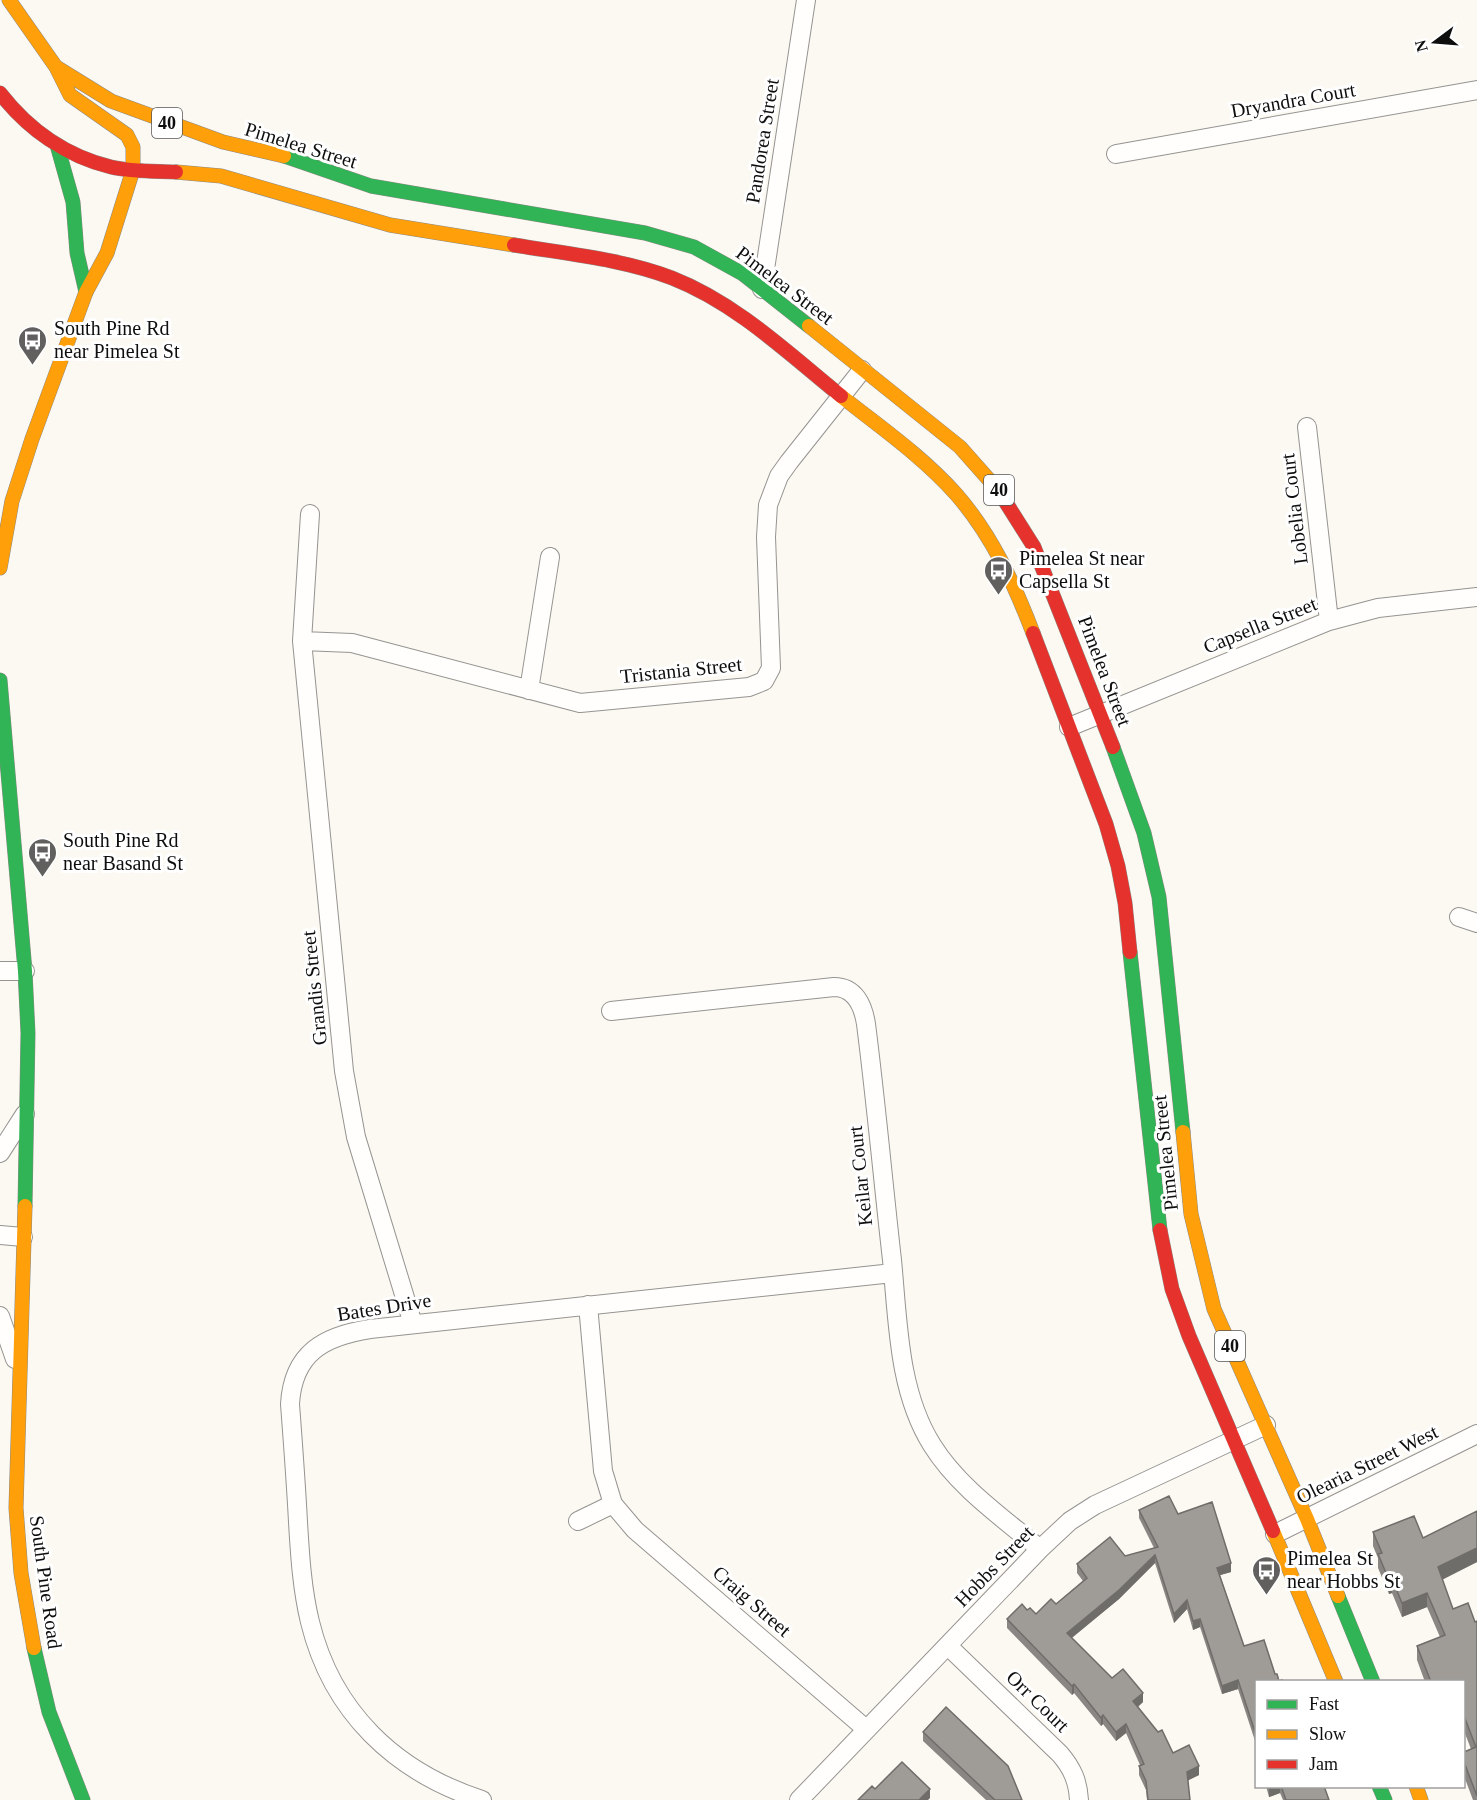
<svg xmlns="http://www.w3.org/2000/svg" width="1477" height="1800" font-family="Georgia,serif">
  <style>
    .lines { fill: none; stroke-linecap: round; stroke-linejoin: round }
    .street-casing { stroke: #959491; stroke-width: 20 }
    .fast-casing { stroke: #8c8a87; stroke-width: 15 }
    .slow-casing { stroke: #8c8a87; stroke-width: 15 }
    .jam-casing { stroke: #8c8a87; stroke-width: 15 }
    .street { stroke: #fffefd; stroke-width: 18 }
    .fast { stroke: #30b455; stroke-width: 14 }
    .slow { stroke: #ff9f0a; stroke-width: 14 }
    .jam { stroke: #e5322d; stroke-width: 14 }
    .wall { fill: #898683 }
    .shaded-wall { fill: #6f6d6a }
    .building { fill: #9f9c98; stroke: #6f6d6a; stroke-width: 1.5 }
    .labels { text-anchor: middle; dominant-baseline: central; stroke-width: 6; stroke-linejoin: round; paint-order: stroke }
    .shield { fill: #fff; stroke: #565656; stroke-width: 1.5 }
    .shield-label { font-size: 18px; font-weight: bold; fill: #0e0e0e }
    .street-label { font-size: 20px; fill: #0e0e0e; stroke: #fff }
    .poi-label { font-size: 20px; fill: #0e0e0e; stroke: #fff; text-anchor: start }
  </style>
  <rect width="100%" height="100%" fill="#fcf9f2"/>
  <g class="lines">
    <defs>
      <path id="street" d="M 1116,154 L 1477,90
        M 762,289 L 806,0
        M 1307,427 L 1329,621
        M 310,514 L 302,641 L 344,1071 L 356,1137 L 413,1324
        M 302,641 L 352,643 L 580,703 L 749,687 L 764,681 L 771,668 L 766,537 L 768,505 L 779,476 L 789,462 L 862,370
        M 529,690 L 550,557
        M 1069,727 L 1329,621 L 1378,608 L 1477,597
        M 1459,917 L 1477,923
        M 0,971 L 25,971
        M 611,1011 L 834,987 C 855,987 863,1005 866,1024 C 876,1102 883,1181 892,1260 C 898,1321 898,1391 932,1445 C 958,1487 1003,1518 1040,1549
        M 0,1153 L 25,1114
        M 0,1235 L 23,1237
        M 588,1305 L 603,1471 L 613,1504 L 635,1530 L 866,1729
        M 0,1316 L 15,1359
        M 578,1521 L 613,1504
        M 1275,1534 L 1477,1434
        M 948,1646 L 1060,1754 C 1072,1768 1078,1781 1079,1800
        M 482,1800 C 395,1772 332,1712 310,1622 C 302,1589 300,1556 298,1522 C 296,1483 293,1444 290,1404 C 293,1353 324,1336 370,1329 L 893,1273
        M 799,1800 L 1040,1549 L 1070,1521 L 1095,1505 L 1266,1425"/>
      <path id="fast" d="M 57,145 L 73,202 L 77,253 L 86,292
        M 284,156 L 371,186 L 645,233 L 694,247 L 743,274 L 809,326
        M 0,680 L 25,971 L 28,1033 L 25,1206
        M 1113,747 L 1144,833 L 1159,897 L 1183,1132
        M 1130,952 L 1160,1230
        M 1338,1596 L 1373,1682
        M 34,1648 L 49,1712 L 83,1800
        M 1379,1786 L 1385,1800"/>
      <path id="slow" d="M 9,0 L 56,67 L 111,101 L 223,142 L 284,156
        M 176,172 L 221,176 L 390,225 L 514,245
        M 809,326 L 960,447 L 998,490
        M 841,396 C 880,427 922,456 956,494 C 991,534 1014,583 1033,633
        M 0,568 L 12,501 L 32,439 L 86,292 L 107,253 L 133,170 L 133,147 L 127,135 L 70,95 L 56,67
        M 1183,1132 L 1191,1214 L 1214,1309 L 1307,1519 L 1338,1596
        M 25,1206 L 16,1508 L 21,1573 L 34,1648
        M 1273,1531 L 1336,1682
        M 1416,1786 L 1421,1800"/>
      <path id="jam" d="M 0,93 C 28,129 66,156 111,167 C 132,172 155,171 176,172
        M 514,245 C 567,254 622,259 672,278 C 736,303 788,353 841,396
        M 998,490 L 1034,547 L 1113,747
        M 1033,633 L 1106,824 L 1118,866 L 1125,903 L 1130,952
        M 1160,1230 L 1172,1289 L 1189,1336 L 1273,1531"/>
    </defs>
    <use href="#street" class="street-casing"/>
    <use href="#fast" class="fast-casing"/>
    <use href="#slow" class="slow-casing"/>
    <use href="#jam" class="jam-casing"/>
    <use href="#street" class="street"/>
    <use href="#fast" class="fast"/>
    <use href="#slow" class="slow"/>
    <use href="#jam" class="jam"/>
  </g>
  <path class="wall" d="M 1139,1510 L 1178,1514 L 1231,1572 L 1220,1575 L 1244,1646 L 1275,1674 L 1279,1681 L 1283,1682 L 1257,1682 L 1257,1747 L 1238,1689 L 1222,1694 L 1200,1627 L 1193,1630 L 1187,1609 L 1174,1623 L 1155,1563 L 1119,1599 L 1071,1638 L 1112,1678 L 1143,1702 L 1138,1707 L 1173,1753 L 1199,1775 L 1188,1780 L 1190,1800 L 1147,1800 L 1146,1790 L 1139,1775 L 1139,1766 L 1140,1765 L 1126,1733 L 1116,1741 L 1103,1724 L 1101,1726 L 1074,1693 L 1072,1695 L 1007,1628 L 1007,1619 L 1027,1610 L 1036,1614 L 1056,1604 L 1083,1581 L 1077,1573 L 1077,1564 L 1125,1556 L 1154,1548 L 1139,1518 Z
    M 1477,1511 L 1477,1562 L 1442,1579 L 1453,1609 L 1475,1622 L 1477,1800 L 1473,1800 L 1464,1776 L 1464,1752 L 1471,1749 L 1464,1731 L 1464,1682 L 1425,1682 L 1417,1660 L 1417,1646 L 1440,1637 L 1427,1607 L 1402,1617 L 1392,1593 L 1389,1594 L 1378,1568 L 1378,1558 L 1373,1546 L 1373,1532 L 1423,1538 Z
    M 923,1732 L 1022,1800 L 986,1800 L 923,1741 Z
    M 1266,1786 L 1324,1786 L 1329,1800 L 1283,1800 L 1280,1793 L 1269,1797 Z"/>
  <path class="shaded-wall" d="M 1477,1548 L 1477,1562 L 1438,1582 L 1438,1567 Z
    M 1155,1555 L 1155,1563 L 1119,1599 L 1067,1642 L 1067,1633 Z
    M 1231,1563 L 1231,1572 L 1217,1576 L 1217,1568 Z
    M 1392,1579 L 1392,1593 L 1389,1594 L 1389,1580 Z
    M 1427,1593 L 1427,1607 L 1402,1617 L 1402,1603 Z
    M 1187,1600 L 1187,1609 L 1174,1623 L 1174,1614 Z
    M 1200,1619 L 1200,1627 L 1193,1630 L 1193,1621 Z
    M 1238,1680 L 1238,1689 L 1222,1694 L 1222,1686 Z
    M 1074,1684 L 1074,1693 L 1072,1695 L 1072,1686 Z
    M 1143,1693 L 1143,1702 L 1133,1710 L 1133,1701 Z
    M 1103,1715 L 1103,1724 L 1101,1726 L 1101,1718 Z
    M 1126,1724 L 1126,1733 L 1116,1741 L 1116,1732 Z
    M 1199,1766 L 1199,1775 L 1187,1781 L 1187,1772 Z
    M 1273,1786 L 1280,1786 L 1280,1793 L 1269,1797 L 1269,1788 Z
    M 930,1789 L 930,1798 L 928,1800 L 919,1800 Z"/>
  <path class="building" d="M 1169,1496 L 1178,1514 L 1212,1502 L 1231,1563 L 1217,1568 L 1244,1646 L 1264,1640 L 1275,1674 L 1277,1674 L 1279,1681 L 1282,1680 L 1283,1682 L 1257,1682 L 1257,1738 L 1238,1680 L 1222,1686 L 1200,1619 L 1193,1621 L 1187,1600 L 1174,1614 L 1155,1555 L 1119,1590 L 1067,1633 L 1112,1678 L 1123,1669 L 1143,1693 L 1133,1701 L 1158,1732 L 1162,1730 L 1173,1753 L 1189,1745 L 1199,1766 L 1187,1772 L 1190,1800 L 1148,1800 L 1146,1781 L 1139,1766 L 1144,1764 L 1126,1724 L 1116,1732 L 1103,1715 L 1101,1718 L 1074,1684 L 1072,1686 L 1007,1619 L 1022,1604 L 1027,1610 L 1030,1608 L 1036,1614 L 1051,1599 L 1056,1604 L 1087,1578 L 1077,1564 L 1110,1537 L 1125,1556 L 1158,1547 L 1139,1510 Z
    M 1477,1511 L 1477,1548 L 1438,1567 L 1453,1609 L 1468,1603 L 1475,1622 L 1477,1621 L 1477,1796 L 1464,1762 L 1464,1752 L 1476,1747 L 1464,1716 L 1464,1682 L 1431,1682 L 1417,1646 L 1445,1635 L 1427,1593 L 1402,1603 L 1392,1579 L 1389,1580 L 1378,1554 L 1382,1553 L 1373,1532 L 1414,1516 L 1423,1538 Z
    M 946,1707 L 1008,1766 L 1022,1800 L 995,1800 L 923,1732 Z
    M 902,1762 L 930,1789 L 919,1800 L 858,1800 L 872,1786 L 875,1789 Z
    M 1281,1786 L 1324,1786 L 1329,1800 L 1286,1800 Z"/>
  <defs>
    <symbol id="bus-pin" viewBox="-11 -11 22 30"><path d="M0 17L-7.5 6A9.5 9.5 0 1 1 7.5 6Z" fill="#61605e" stroke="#fff"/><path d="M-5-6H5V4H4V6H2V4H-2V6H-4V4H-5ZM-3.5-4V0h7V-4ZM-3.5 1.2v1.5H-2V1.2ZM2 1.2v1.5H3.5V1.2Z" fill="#fff"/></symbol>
  </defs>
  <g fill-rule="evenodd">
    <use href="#bus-pin" x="16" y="324" width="33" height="45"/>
    <use href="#bus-pin" x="982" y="554" width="33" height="45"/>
    <use href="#bus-pin" x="26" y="836" width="33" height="45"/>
    <use href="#bus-pin" x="1250" y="1554" width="33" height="45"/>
  </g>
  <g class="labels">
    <g class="shield">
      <rect x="152" y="108" width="30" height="30" rx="4.5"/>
      <rect x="984" y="475" width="30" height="30" rx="4.5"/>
      <rect x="1215" y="1331" width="30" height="30" rx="4.5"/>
    </g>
    <g class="shield-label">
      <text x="167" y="123">40</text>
      <text x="999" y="490">40</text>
      <text x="1230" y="1346">40</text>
    </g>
    <g class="street-label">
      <text transform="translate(1293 100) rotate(-10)">Dryandra Court</text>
      <text transform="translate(762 141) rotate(-81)">Pandorea Street</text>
      <text transform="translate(301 145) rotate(17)">Pimelea Street</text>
      <text transform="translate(785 285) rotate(37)">Pimelea Street</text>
      <text transform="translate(1294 509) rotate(-97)">Lobelia Court</text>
      <text transform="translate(1260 625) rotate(-22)">Capsella Street</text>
      <text transform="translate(681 670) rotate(-6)">Tristania Street</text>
      <text transform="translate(1105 671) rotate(69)">Pimelea Street</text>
      <text transform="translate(314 988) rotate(-96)">Grandis Street</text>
      <text transform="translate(1165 1153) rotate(-96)">Pimelea Street</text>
      <text transform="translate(860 1176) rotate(-96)">Keilar Court</text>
      <text transform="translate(384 1307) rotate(-9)">Bates Drive</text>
      <text transform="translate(1367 1464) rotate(-26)">Olearia Street West</text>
      <text transform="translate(994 1566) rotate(-46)">Hobbs Street</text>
      <text transform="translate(46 1582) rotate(82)">South Pine Road</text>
      <text transform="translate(752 1601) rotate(41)">Craig Street</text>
      <text transform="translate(1038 1701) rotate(44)">Orr Court</text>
    </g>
    <g class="poi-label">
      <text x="54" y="328">South Pine Rd<tspan x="54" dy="23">near Pimelea St</tspan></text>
      <text x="1019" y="558">Pimelea St near<tspan x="1019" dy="23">Capsella St</tspan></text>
      <text x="63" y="840">South Pine Rd<tspan x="63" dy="23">near Basand St</tspan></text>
      <text x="1287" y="1558">Pimelea St<tspan x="1287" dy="23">near Hobbs St</tspan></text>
    </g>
  </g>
  <rect x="1255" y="1680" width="210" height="108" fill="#ffffff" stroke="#9f9f9f" stroke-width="1.5"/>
  <rect x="1267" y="1700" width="30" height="9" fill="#30b455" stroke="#9f9f9f" stroke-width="1.5"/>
  <text x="1309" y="1710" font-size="18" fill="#0e0e0e">Fast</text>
  <rect x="1267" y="1730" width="30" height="9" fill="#ff9f0a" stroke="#9f9f9f" stroke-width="1.5"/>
  <text x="1309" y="1740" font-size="18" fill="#0e0e0e">Slow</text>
  <rect x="1267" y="1760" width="30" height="9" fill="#e5322d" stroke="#9f9f9f" stroke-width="1.5"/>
  <text x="1309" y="1770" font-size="18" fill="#0e0e0e">Jam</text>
  <g transform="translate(1435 42) rotate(254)" stroke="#ffffff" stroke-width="4.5" paint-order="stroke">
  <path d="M0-4.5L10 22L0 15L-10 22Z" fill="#0e0e0e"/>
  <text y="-9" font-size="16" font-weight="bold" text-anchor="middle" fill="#0e0e0e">N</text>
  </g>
</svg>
